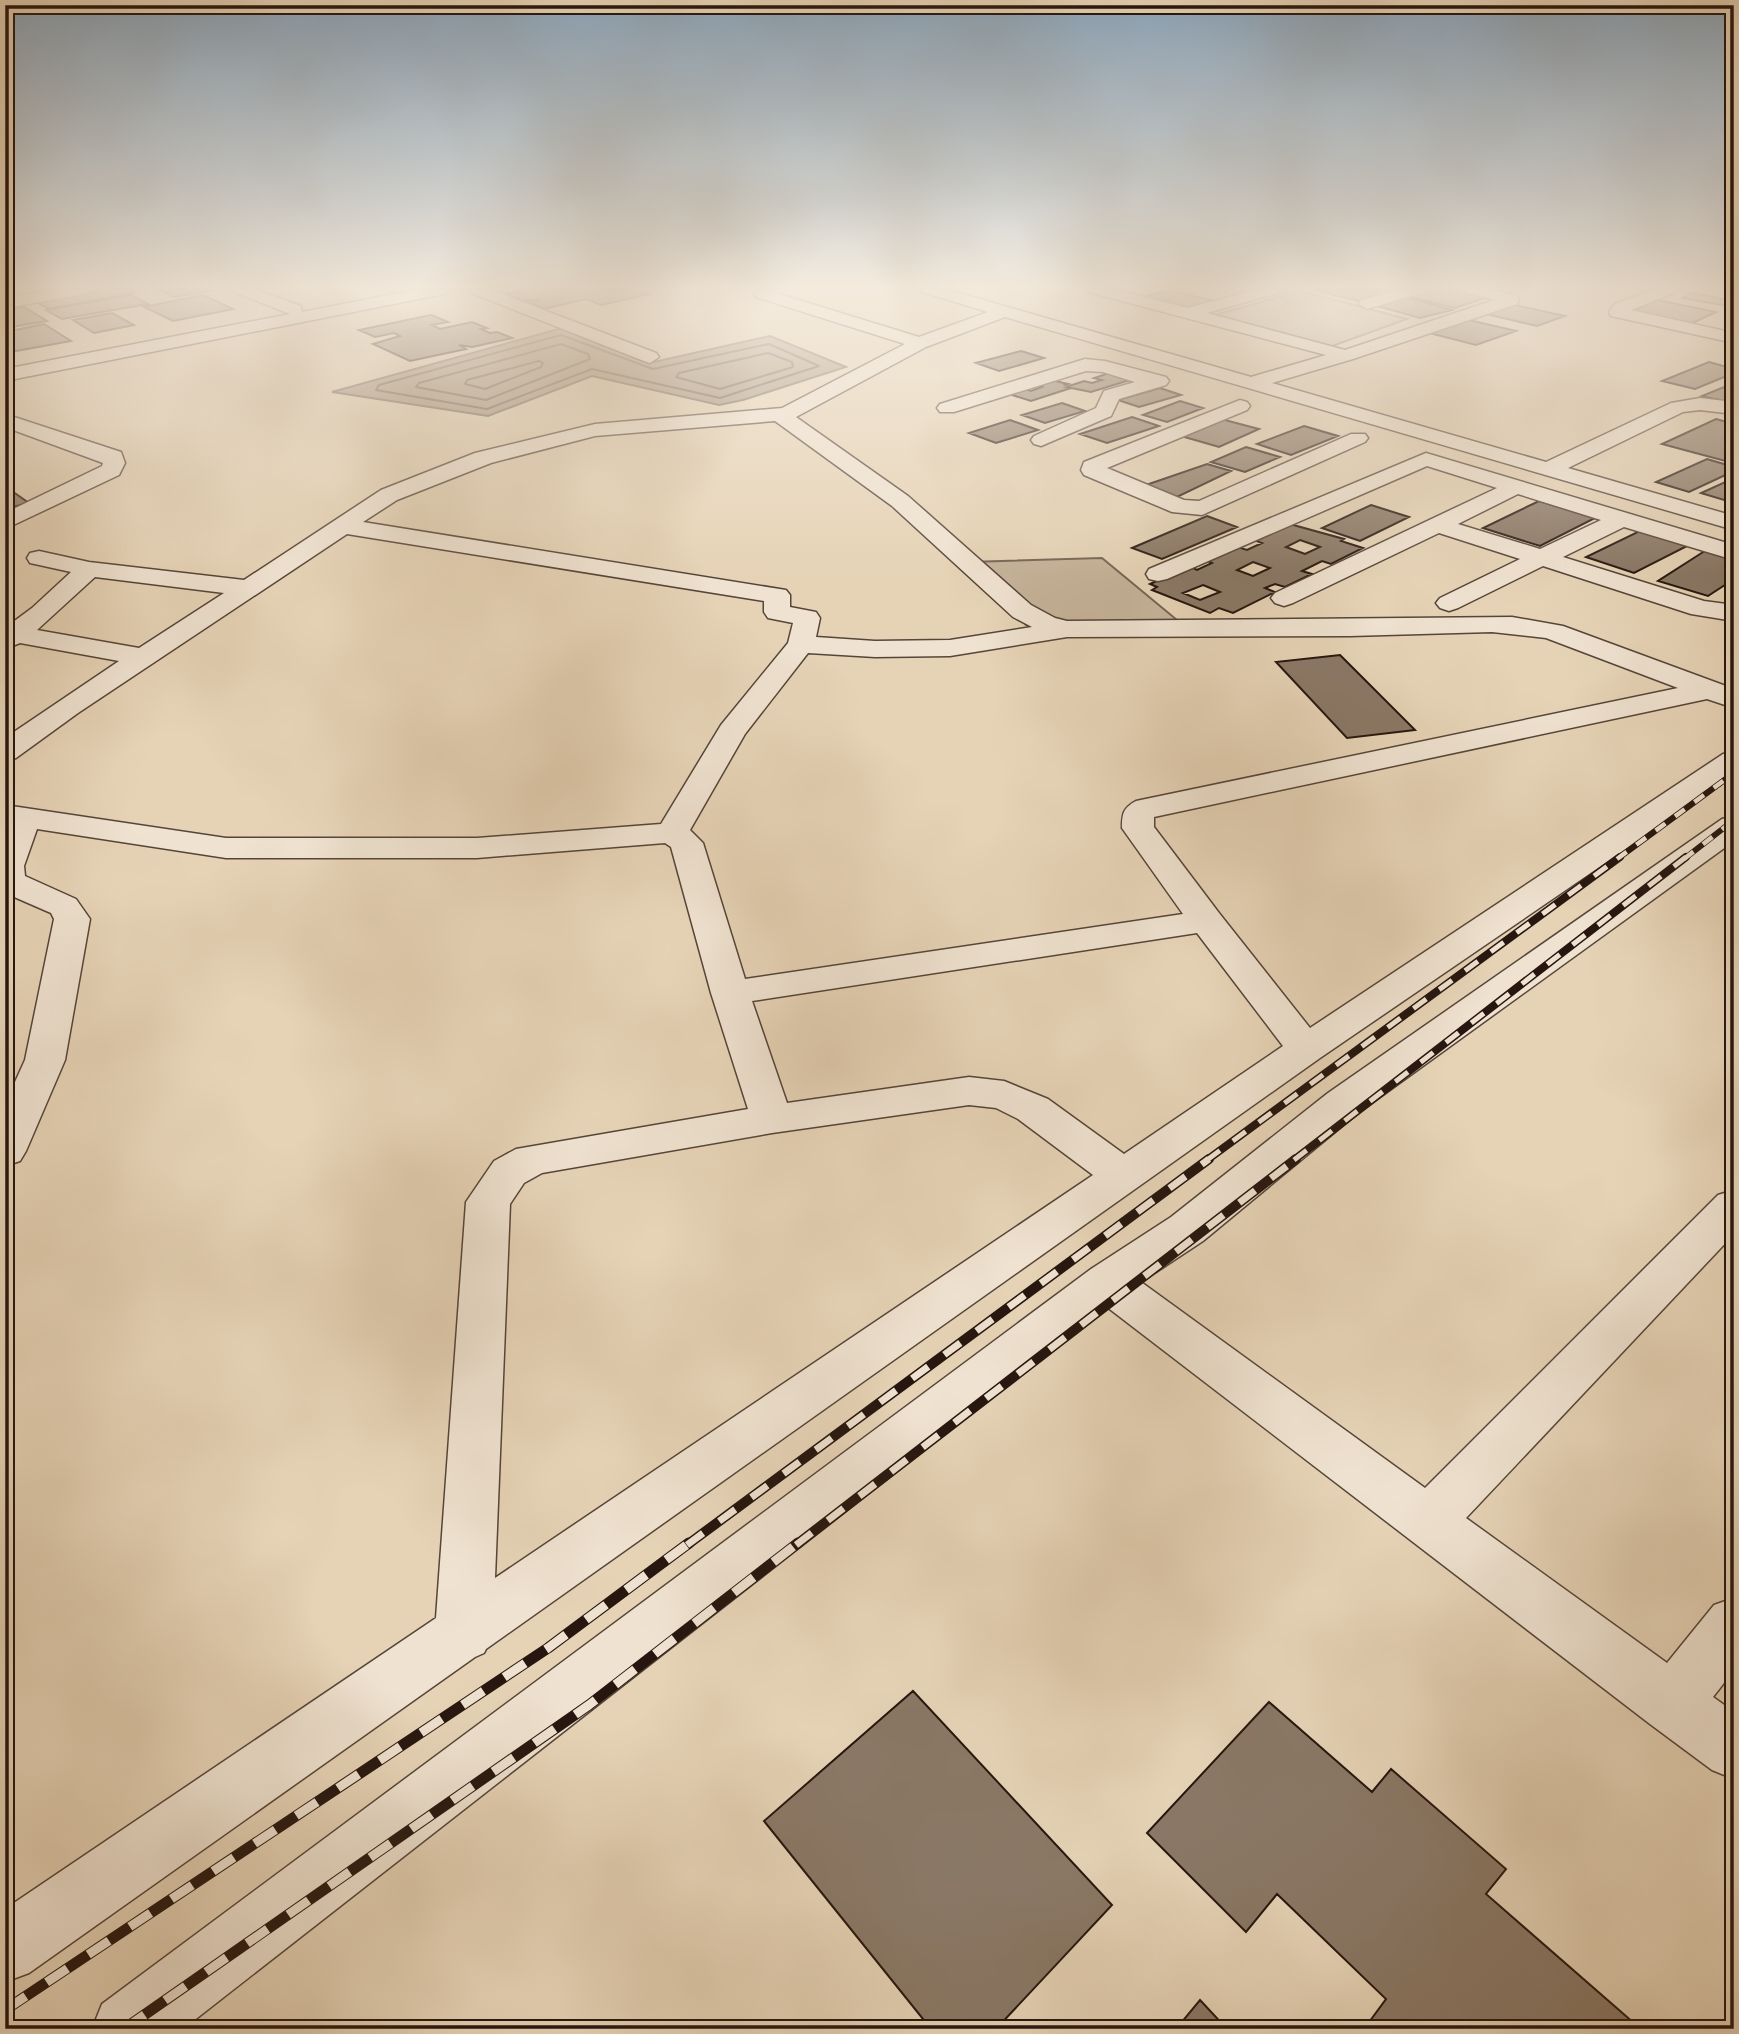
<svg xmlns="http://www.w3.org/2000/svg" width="1739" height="2034" font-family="'Sorts Mill Goudy',serif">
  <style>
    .green { fill: #c5b39a; stroke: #766454; stroke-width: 2 }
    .water { fill: #a5937d; stroke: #726151; stroke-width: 2 }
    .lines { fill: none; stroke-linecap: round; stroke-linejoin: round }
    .shore { stroke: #665446; stroke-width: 2 }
    .building { fill: #8a7866; stroke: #26160f; stroke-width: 2; fill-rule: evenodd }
    .minor-casing { stroke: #564539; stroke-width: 3 }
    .minor { fill: #efe2d0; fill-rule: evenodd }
    .rail-far3-casing { stroke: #26160f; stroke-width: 6 }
    .rail-far2-casing { stroke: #26160f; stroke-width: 8 }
    .rail-far1-casing { stroke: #26160f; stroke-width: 10 }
    .rail-casing { stroke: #26160f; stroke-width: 11 }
    .rail-far3 { stroke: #efe2d0; stroke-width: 4.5; stroke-dasharray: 12; stroke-linecap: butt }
    .rail-far2 { stroke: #efe2d0; stroke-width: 5; stroke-dasharray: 16; stroke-linecap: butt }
    .rail-far1 { stroke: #efe2d0; stroke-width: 7; stroke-dasharray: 20; stroke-linecap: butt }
    .rail { stroke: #efe2d0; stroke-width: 9; stroke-dasharray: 25; stroke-linecap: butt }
  </style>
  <rect width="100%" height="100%" fill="#e6d3b6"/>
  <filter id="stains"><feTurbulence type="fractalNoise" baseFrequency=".00286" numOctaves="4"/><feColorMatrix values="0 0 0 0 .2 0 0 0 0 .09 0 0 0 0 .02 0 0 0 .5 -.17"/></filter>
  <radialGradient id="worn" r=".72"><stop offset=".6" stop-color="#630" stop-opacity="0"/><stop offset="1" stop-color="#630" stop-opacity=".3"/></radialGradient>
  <path class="green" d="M 1300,291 L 1407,319 L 1327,348 L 1215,315 Z
    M 1102,558 L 1177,620 L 1026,625 L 970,562 Z"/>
  <path class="water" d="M 562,328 L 654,362 L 770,336 L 846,367 L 743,400 L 719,405 L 592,376 L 488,416 L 332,392 Z"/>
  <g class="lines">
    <path class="shore" d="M 561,335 L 653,369 L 769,344 L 819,366 L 720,398 L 592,369 L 487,409 L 376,390 L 379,385 Z
      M 561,344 L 588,354 L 590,359 L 486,400 L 416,387 L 419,383 Z
      M 768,353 L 792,362 L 793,367 L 720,389 L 676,377 L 679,373 Z
      M 539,361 L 543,363 L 541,367 L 485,389 L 465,384 L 467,380 Z"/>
  </g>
  <path class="building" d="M 108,289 L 130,289 L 137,292 L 49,309 L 36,302 Z
    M 159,289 L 207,289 L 211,291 L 173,297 Z
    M 530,289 L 633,289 L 649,294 L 601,305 L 586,299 L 544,309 L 527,302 L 539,300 L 523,301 L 505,294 Z
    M 1318,289 L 1407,289 L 1362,302 L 1314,290 Z
    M 1432,289 L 1464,289 L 1493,295 L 1455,308 L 1407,296 Z
    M 1170,290 L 1222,303 L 1196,311 L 1143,297 Z
    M 1692,293 L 1734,301 L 1734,307 L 1682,298 Z
    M 131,295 L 148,304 L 62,319 L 46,310 Z
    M 203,295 L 233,309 L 173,321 L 144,307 Z
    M 1402,296 L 1452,310 L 1420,318 L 1370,304 Z
    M 1658,300 L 1716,312 L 1684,327 L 1625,314 Z
    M 1510,304 L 1565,316 L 1537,326 L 1482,313 Z
    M 24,307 L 47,321 L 5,328 L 5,310 Z
    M 112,313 L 134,325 L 94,333 L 73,320 Z
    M 431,315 L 448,322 L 432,325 L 440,329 L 472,322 L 487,328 L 481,329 L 490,333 L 497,332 L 512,338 L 472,347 L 459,345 L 466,349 L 410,361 L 373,344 L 400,336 L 394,333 L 375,337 L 359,330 Z
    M 1469,320 L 1516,331 L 1476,345 L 1429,333 Z
    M 44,324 L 71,341 L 5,353 L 5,332 Z
    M 1021,351 L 1044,358 L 999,371 L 976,363 Z
    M 1709,362 L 1734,369 L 1734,373 L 1695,389 L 1662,381 Z
    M 1109,373 L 1130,380 L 1091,392 L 1066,387 L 1084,381 L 1092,383 L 1102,380 L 1094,378 Z
    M 1051,380 L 1068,384 L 1065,385 L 1071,388 L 1031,401 L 1009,394 L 1025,389 L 1031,391 L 1042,387 L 1036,385 Z
    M 1734,383 L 1734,404 L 1702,396 Z
    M 1160,388 L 1181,395 L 1139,407 L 1118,400 Z
    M 1180,401 L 1203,408 L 1167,422 L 1143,415 Z
    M 1062,403 L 1085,411 L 1045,423 L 1022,415 Z
    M 1132,417 L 1159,426 L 1107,443 L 1080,434 Z
    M 1221,419 L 1259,429 L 1219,447 L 1181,436 Z
    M 1716,419 L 1734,424 L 1734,459 L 1729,462 L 1662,444 Z
    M 1010,420 L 1038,430 L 996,443 L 969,433 Z
    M 1304,426 L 1338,436 L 1291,455 L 1257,444 Z
    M 1246,447 L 1280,457 L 1245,472 L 1211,462 Z
    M 1707,459 L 1734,467 L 1734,471 L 1689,492 L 1656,482 Z
    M 1207,464 L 1231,471 L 1177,497 L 1143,486 Z
    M 1734,478 L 1734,503 L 1701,493 Z
    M 9,489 L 29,503 L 5,509 L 5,490 Z
    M 1539,501 L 1595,518 L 1540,546 L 1483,528 Z
    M 1371,505 L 1409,517 L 1360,541 L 1322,528 Z
    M 1207,516 L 1237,527 L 1162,559 L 1132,548 Z
    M 1286,523 L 1344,539 L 1341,541 L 1363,548 L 1331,564 L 1322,561 L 1302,571 L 1312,574 L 1285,587 L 1275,584 L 1265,588 L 1275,592 L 1233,613 L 1219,608 L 1210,613 L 1152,590 L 1157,587 L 1150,584 L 1189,566 L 1197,570 L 1212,563 L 1204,559 L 1234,546 L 1247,550 L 1262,543 L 1251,539 ZM 1300,540 L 1320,547 L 1305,554 L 1286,547 ZM 1253,562 L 1270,568 L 1253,576 L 1237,570 ZM 1203,585 L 1220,592 L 1200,600 L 1183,593 Z
    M 1648,527 L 1695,542 L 1634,573 L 1586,557 Z
    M 1711,547 L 1734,554 L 1734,579 L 1708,596 L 1658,581 Z
    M 1340,655 L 1415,730 L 1347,738 L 1276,662 Z
    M 913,1691 L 1112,1905 L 996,2029 L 931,2029 L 764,1821 Z
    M 1269,1702 L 1372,1792 L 1391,1769 L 1506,1869 L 1486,1894 L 1635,2024 L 1632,2029 L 1364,2029 L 1386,1999 L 1277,1894 L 1246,1932 L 1147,1833 Z
    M 1200,2000 L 1227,2029 L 1176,2029 Z"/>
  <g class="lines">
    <defs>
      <path id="minor" d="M 58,289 L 93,289 L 85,294 L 5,308 L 5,298 Z
        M 232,289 L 254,289 L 301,306 L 302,312 L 420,289 L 452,289 L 444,294 L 5,381 L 5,369 L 290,314 L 234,292 Z
        M 467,289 L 489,289 L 656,353 L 659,357 L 650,363 L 644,361 L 469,292 Z
        M 762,289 L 786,289 L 779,294 L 919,337 L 988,312 L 922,292 L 920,289 L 945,289 L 1251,377 L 1326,355 L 1088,292 L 1086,289 L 1112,289 L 1188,308 L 1258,289 L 1284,289 L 1282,292 L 1207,313 L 1345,350 L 1494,300 L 1465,292 L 1463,289 L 1489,289 L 1517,296 L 1519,300 L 1517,304 L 1353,359 L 1272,383 L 1546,462 L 1671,403 L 1700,398 L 1734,402 L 1734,414 L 1700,410 L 1683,412 L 1568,468 L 1734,516 L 1734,530 L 1005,317 L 926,347 L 796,417 L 908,496 L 1031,605 L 1055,618 L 1067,621 L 1512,617 L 1563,626 L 1734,689 L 1734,708 L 1707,699 L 1154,817 L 1154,827 L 1219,913 L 1310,1028 L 1723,754 L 1734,752 L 1734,775 L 1320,1058 L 486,1649 L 484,1653 L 475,1657 L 29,1973 L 5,1982 L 5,1909 L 436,1618 L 466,1202 L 494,1161 L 516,1149 L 748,1109 L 711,993 L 671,847 L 665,843 L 477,858 L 226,858 L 37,829 L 24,866 L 25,876 L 76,899 L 90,919 L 65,1060 L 26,1151 L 20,1161 L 5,1166 L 5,1104 L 25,1060 L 54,919 L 51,913 L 5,893 L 5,805 L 226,838 L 477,838 L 661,824 L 721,725 L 788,643 L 793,623 L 768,618 L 764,612 L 764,601 L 347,534 L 78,713 L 16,758 L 5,761 L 5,738 L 119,661 L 20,643 L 5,649 L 5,628 L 32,608 L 71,572 L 30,563 L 27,558 L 30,553 L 39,551 L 89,562 L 244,580 L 381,490 L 475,453 L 595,424 L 782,408 L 905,344 L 756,297 L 754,294 ZM 775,421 L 892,506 L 1013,617 L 1032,627 L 950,640 L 875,641 L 816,637 L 820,618 L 816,612 L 790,607 L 790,595 L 786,590 L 363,522 L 397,500 L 491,463 L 595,436 ZM 95,577 L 224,593 L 139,648 L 37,630 ZM 1492,632 L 1546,638 L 1678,688 L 1136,801 C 1123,808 1122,814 1122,828 L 1183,914 L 745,979 L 703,843 L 690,830 L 745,734 L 808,653 L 875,657 L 950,656 L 1067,637 L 1350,636 ZM 1197,933 L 1283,1046 L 1124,1154 L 1048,1099 L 1004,1081 L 969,1077 L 787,1103 L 752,1001 ZM 969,1105 L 996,1108 L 1018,1119 L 1093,1175 L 495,1578 L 510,1204 L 524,1183 L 542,1173 L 772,1133 Z
        M 1402,289 L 1427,289 L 1425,292 L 1367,309 L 1359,304 L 1361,300 Z
        M 1656,289 L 1678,289 L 1676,292 L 1631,310 L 1734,333 L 1734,343 L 1611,316 L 1609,312 L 1615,304 Z
        M 1085,359 L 1105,361 L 1166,377 L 1169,381 L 1166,385 L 1119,399 L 1111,416 L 1041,446 L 1034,444 L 1031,440 L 1034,436 L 1096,408 L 1104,391 L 1135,382 L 1103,372 L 1086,371 L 954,412 L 940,412 L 937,408 L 940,404 Z
        M 1240,400 L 1247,402 L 1250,406 L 1247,410 L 1107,468 L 1184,500 L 1199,501 L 1351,434 L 1365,434 L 1368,438 L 1365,442 L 1202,515 L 1172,512 L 1084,475 L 1081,470 L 1084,462 Z
        M 5,414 L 121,452 L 125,463 L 119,475 L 5,529 L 5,513 L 102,466 L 103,463 L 5,427 Z
        M 1426,453 L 1734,545 L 1734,560 L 1624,527 L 1563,557 L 1704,601 L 1734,605 L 1734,621 L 1691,614 L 1543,566 L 1458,608 L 1449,611 L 1440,608 L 1436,603 L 1440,598 L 1520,559 L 1439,533 L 1293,603 L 1284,606 L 1275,603 L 1271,598 L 1275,593 L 1497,488 L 1427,466 L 1167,579 L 1158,581 L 1149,579 L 1146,574 L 1149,569 ZM 1518,494 L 1601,520 L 1540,549 L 1458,524 Z
        M 1734,816 L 1734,841 L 1358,1113 L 1203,1241 L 1141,1282 L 1425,1488 L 1718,1195 L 1734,1190 L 1734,1234 L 1466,1518 L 1667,1663 L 1714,1605 L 1734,1598 L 1734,1670 L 1713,1697 L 1734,1712 L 1734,1779 L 1712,1770 L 1650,1724 L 1107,1307 L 183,2029 L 92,2029 L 102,2004 L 1091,1269 L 1171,1217 L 1328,1093 L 1722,819 Z"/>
    </defs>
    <use href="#minor" class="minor-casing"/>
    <use href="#minor" class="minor"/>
    <defs>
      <path id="rail-far3" d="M 1617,859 L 1734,773
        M 1684,859 L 1734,820"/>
      <path id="rail-far2" d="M 1207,1160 L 1620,857
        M 1294,1160 L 1686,857"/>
      <path id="rail-far1" d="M 687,1545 L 1209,1159
        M 796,1545 L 1296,1159"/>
      <path id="rail" d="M 5,2010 L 548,1648 L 689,1543
        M 124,2029 L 589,1705 L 798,1543"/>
    </defs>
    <use href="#rail-far3" class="rail-far3-casing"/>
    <use href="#rail-far2" class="rail-far2-casing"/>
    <use href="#rail-far1" class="rail-far1-casing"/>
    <use href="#rail" class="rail-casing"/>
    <use href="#rail-far3" class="rail-far3"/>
    <use href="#rail-far2" class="rail-far2"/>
    <use href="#rail-far1" class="rail-far1"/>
    <use href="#rail" class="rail"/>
  </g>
  <linearGradient id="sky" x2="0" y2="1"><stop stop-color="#8da7bd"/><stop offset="0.5" stop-color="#f4ebde"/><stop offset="1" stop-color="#f4ebde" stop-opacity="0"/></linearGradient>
  <rect width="1739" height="574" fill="url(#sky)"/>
  <rect width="1739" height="2034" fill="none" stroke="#e6d3b6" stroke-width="28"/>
  <rect x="7" y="7" width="1725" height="2020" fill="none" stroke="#26160f" stroke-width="3.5"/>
  <rect x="14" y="14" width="1711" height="2006" fill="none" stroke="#26160f" stroke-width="2"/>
  <rect width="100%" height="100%" filter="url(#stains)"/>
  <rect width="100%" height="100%" fill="url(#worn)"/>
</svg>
